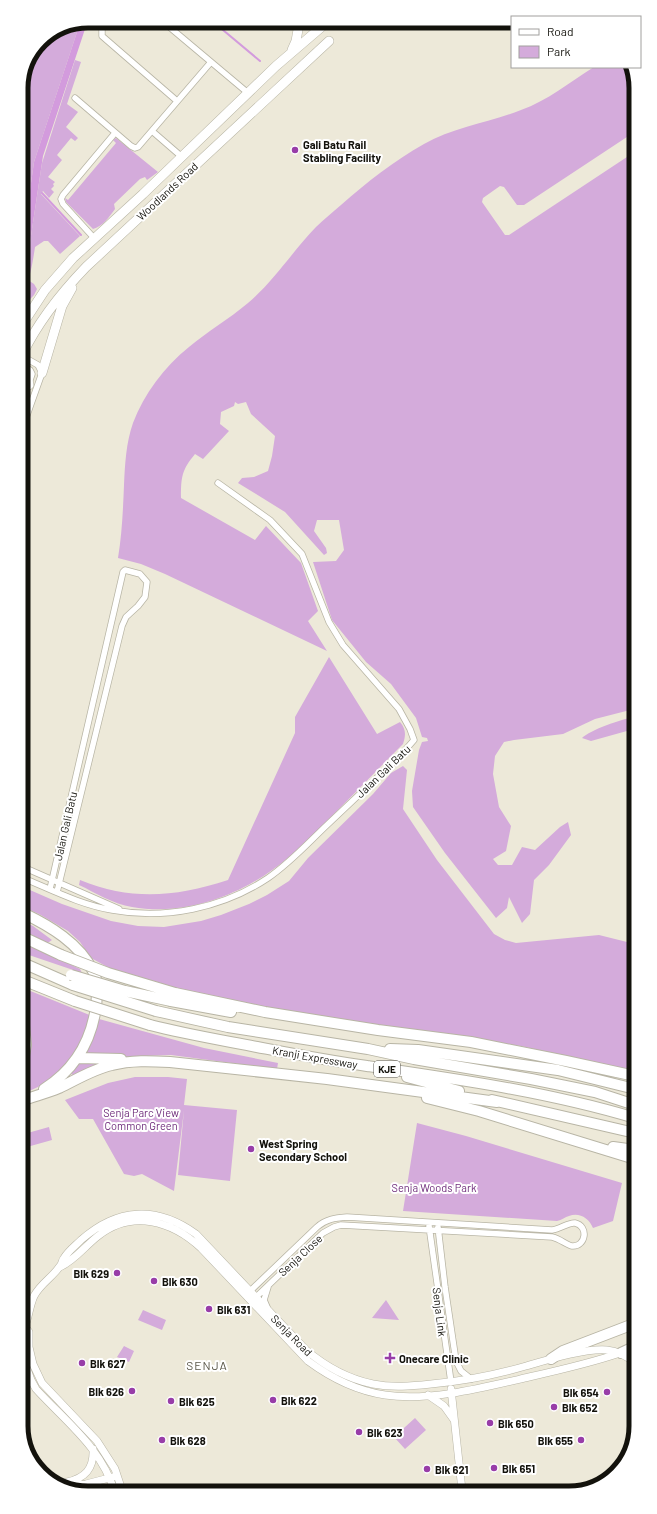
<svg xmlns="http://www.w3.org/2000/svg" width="657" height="1514" font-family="Barlow,sans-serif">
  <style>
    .green { fill: #d4abdb }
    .water { fill: #d39bdd }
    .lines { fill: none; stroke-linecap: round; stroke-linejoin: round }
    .stream { stroke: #d39bdd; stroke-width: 2 }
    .minor-casing { stroke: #b8b5a5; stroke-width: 7 }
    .tertiary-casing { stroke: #b8b5a5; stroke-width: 8 }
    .primary-casing { stroke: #b8b5a5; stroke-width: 10 }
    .motorway-casing { stroke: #b8b5a5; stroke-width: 12 }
    .minor { stroke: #fff; stroke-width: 5.5 }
    .tertiary { stroke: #fff; stroke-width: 7 }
    .primary { stroke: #fff; stroke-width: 9 }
    .motorway { stroke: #fff; stroke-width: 10 }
    .motorway-bridge-casing { stroke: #b8b5a5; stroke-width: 12; stroke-linecap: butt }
    .motorway-bridge { stroke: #fff; stroke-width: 10 }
    .poi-dot { fill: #983da8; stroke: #fff; stroke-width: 1.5 }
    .labels { text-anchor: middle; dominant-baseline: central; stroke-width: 4; stroke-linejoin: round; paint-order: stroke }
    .shield { fill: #fff; stroke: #5a5955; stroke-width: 1 }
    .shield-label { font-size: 10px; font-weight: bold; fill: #13120c }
    .poi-label { font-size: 11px; font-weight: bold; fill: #13120c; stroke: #fff; text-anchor: start }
    .street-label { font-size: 11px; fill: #13120c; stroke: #fff }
    .park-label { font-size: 11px; fill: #6f2d7b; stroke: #fff }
    .neighbourhood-label { font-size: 12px; letter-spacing: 1px; fill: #5a5749; stroke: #fff }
    .rim { fill: none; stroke: #13120c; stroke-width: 5 }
  </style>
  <rect width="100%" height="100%" fill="#ede9d9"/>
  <path class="green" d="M 63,26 L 79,26 L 34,162 L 22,246 L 21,84 L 41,40 Z
    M 75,60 L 81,62 L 67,104 L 78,112 L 66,127 L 78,138 L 75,141 L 71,138 L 57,155 L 62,160 L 48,177 L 55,182 L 53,184 L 54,186 L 51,189 L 54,192 L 49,198 L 43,191 L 41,194 L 80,236 L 60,254 L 48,241 L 44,241 L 35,247 C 34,254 31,274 28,280 L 34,284 L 37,289 L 34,295 L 22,308 L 22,274 L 29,249 L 42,163 Z
    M 594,67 L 632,67 L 633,133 L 524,205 L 517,205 L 504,187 L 500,186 L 483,198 L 482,202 L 505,235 L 509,235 L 633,153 L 634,709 L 595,719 L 563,734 L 514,740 L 504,742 L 495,756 L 493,774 L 499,807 L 511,826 L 506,851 L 493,859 L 498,865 L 512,865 L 522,847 L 535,850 L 560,827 L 568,822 L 571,835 L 549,865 L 534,880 L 530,914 L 522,923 L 509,897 L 507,908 L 496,918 L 445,853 L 413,807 L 412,791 L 419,750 L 422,742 L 428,741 L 427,738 L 422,737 L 416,718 L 391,684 L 366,662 L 332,620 L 313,562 L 336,561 L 344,550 L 339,520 L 317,520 L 314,531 L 326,548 L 327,553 L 324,555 L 285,512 L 238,483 L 242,478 L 254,477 L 268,471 L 272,456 L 275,436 L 251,414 L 246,402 L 238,404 L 235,402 L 234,406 L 221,412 L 220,424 L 229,431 L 203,459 L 195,454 C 182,470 181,476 181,498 L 255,540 L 266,526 L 301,563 L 318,611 L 308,621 L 327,651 L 165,574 L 141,564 L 118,558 C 122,534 123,510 124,485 C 125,464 126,443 133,423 C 144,394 164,367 189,347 C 208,331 229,319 248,303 C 274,281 292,252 316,227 C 324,219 333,212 341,205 C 367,182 394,161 424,144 C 454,127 489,123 521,110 C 547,101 570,82 594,67 Z
    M 116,138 L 158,172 L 147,180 L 145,177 L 140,179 L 114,204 L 115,209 C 110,216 102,227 93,229 L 66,202 L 65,198 L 68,200 L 116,143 L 113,140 Z
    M 329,657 L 377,734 L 400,722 C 406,729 406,735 403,744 C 380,767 358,790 335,813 C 320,828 305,844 289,857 C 247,893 188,917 132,907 C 113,904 96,893 79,885 L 80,880 C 132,901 175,897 228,880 L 295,733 L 295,717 Z
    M 634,717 L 634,729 L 591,741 L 582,738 C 590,730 622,719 634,717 Z
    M 403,766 L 407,770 L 403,809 L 437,860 L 494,934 L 505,940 L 516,943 L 599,935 L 635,944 L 635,1072 L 521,1046 L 340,1020 L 224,1000 L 171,988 L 113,970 L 91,958 L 80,942 L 68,931 L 39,914 L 23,907 L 23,887 L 62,904 L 111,921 L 138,926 L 164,927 L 201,921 L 221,915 L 249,904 L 267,895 L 289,881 L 308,858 L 373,794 L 391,773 Z
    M 23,921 L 33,926 L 52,940 L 46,944 L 23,934 Z
    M 23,942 L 80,969 L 82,973 L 23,953 Z
    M 23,988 L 92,1016 C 86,1028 82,1042 75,1054 C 65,1072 44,1086 24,1093 Z
    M 99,1019 L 204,1048 L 278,1063 L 277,1069 L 171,1055 L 144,1056 L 117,1058 L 100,1063 L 72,1075 L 71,1072 L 89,1047 Z
    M 135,1077 L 168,1077 L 187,1079 L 184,1105 L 237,1110 L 230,1181 L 178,1175 L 184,1110 L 174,1191 L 142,1174 L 134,1176 L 124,1174 L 93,1119 L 79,1119 L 65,1100 L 108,1083 Z
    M 417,1123 L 466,1136 L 622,1183 L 613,1221 L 593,1228 C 589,1218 579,1212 569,1216 C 565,1217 562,1220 557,1221 L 403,1211 Z
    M 49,1127 L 52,1140 L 27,1147 L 24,1134 Z
    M 386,1300 L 399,1320 L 372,1318 Z
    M 143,1310 L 166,1320 L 162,1330 L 138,1320 Z
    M 124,1346 L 134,1351 L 129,1362 L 117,1357 Z
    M 415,1418 L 426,1430 L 405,1449 L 394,1437 Z"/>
  <path class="water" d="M 79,26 L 86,26 L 43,156 L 29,249 L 22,274 L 22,246 L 34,162 Z"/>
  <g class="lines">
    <path class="stream" d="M 217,25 L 260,61
      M 42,193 L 81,235"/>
    <defs>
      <path id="minor" d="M 167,25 L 248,93
        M 102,26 L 102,36 L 177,101
        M 75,98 L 131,146 L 135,148 L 138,147 L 211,62
        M 152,131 L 182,157
        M 94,238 L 63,204 L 61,199 L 63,195 L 115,133
        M 22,356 L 38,365 L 42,373 L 22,429
        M 22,365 L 30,370 L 32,374 L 22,403
        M 23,867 L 119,909
        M 23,878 C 52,890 81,905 112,910 C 165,920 223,908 268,878 C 290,863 308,843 327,825 C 351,802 376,779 400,756 L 414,740 L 410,729 L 399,709 L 343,645 L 329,622 L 302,554 L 270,520 L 218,483
        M 50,889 L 123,572 L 125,570 L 140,574 L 147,582 L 145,597 L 138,606 L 126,617 L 122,626 L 57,892
        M 429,1226 L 451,1382
        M 438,1227 L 445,1287 L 456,1361 L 461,1371 L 471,1379
        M 247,1294 L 317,1227 C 326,1219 335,1218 347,1217 L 552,1230 C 560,1229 569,1222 575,1223 C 589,1226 586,1247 572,1246 C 566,1245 561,1239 552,1237 L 341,1225 L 334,1227 L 323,1233 L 254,1299
        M 267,1307 L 264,1300 L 268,1287"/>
      <path id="tertiary" d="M 60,1267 C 75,1260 85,1246 98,1236 C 132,1209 172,1221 201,1248 L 308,1361 C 331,1378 358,1391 385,1395 C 429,1402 486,1387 529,1377 C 560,1370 591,1363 620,1353
        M 25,1327 L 29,1332 L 29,1347 L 33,1364 L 42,1383 L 97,1441 L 115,1469 L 123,1493
        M 24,1328 C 29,1318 29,1307 34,1296 C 41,1283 53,1277 60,1266 C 62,1264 62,1260 64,1258 C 68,1251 76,1245 81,1240 C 117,1208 156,1205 196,1234 L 306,1350 C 325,1366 349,1379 373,1384 C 393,1388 412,1386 431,1384 C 464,1381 495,1375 526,1366 C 547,1360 586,1348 607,1350 C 618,1351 627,1356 636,1364
        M 24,1361 L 31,1380 L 36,1389 C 66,1422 102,1448 115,1493
        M 451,1389 L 462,1490
        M 428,1395 L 444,1406 L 454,1420
        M 67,1482 C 85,1478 94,1469 93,1449
        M 64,1485 L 86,1484 L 113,1477
        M 82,1492 L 117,1487"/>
      <path id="primary" d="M 292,50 L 296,41 L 299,24
        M 22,325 L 45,290 L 73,258 L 143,194 L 276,66 L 325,24
        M 22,355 C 38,322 60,294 86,267 L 329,41
        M 42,373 L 62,306 L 72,288
        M 22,374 C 28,376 28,379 29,385"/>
      <path id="motorway" d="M 23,913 C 50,926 79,943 93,971 C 99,983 97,994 96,1007 C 91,1042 74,1070 44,1089
        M 23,937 L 61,955
        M 23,963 L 73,985
        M 23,980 L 75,1001
        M 175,993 L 265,1012 L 378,1030 L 471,1042 L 566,1061 L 635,1076
        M 171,1001 L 231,1012
        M 156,1011 L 228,1027 L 368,1049 L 414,1059 L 531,1079 L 595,1092 L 635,1105
        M 24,1025 L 26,1045 L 24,1056
        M 150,1025 C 185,1034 221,1040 257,1047 C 294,1054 330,1061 367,1066 C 457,1079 548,1092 635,1118
        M 390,1049 L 418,1050 L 558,1070 L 635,1089
        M 78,1058 L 121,1059
        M 407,1077 L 459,1091
        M 427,1098 L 479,1111 L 635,1159
        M 24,1100 C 35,1096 47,1093 59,1088 C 76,1080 93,1069 112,1065 C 131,1060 151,1061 170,1062 L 327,1079 L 497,1102
        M 492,1100 L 635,1133
        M 613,1147 L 635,1150
        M 621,1353 L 636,1346
        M 551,1359 L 563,1351 L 636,1323"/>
    </defs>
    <use href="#minor" class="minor-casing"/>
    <use href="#tertiary" class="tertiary-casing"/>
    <use href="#primary" class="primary-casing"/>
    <use href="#motorway" class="motorway-casing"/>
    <use href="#minor" class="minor"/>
    <use href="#tertiary" class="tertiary"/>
    <use href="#primary" class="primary"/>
    <use href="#motorway" class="motorway"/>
    <defs>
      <path id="motorway-bridge" d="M 61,955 L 108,973 L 175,993
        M 71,975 L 125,991 L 171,1001
        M 73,985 L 156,1011
        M 75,1001 L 150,1025"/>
    </defs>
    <use href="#motorway-bridge" class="motorway-bridge-casing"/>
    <use href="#motorway-bridge" class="motorway-bridge"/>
  </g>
  <g class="poi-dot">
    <circle cx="295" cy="150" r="4"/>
    <circle cx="251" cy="1149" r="4"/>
    <circle cx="117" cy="1273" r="4"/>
    <circle cx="154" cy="1281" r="4"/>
    <circle cx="209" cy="1309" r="4"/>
    <path d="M388 1352h4v4h4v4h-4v4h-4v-4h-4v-4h4z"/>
    <circle cx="82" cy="1363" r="4"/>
    <circle cx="132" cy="1391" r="4"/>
    <circle cx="607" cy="1392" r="4"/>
    <circle cx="273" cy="1400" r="4"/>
    <circle cx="171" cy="1401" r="4"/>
    <circle cx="554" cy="1407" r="4"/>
    <circle cx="490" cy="1423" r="4"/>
    <circle cx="359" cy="1432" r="4"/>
    <circle cx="162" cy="1440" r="4"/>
    <circle cx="581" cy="1440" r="4"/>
    <circle cx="494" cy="1468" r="4"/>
    <circle cx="427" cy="1469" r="4"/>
  </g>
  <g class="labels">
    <rect class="shield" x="374" y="1061" width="26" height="16" rx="3"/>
    <g class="shield-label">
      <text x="387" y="1069">KJE</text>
    </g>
    <g class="poi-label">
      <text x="303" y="144">Gali Batu Rail<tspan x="303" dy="13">Stabling Facility</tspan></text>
      <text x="259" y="1143">West Spring<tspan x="259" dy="13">Secondary School</tspan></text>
      <text x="109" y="1273" text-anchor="end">Blk 629</text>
      <text x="162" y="1281">Blk 630</text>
      <text x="217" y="1309">Blk 631</text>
      <text x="399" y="1358">Onecare Clinic</text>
      <text x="90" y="1363">Blk 627</text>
      <text x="124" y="1391" text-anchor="end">Blk 626</text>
      <text x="599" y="1392" text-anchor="end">Blk 654</text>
      <text x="281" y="1400">Blk 622</text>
      <text x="179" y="1401">Blk 625</text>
      <text x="562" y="1407">Blk 652</text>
      <text x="498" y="1423">Blk 650</text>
      <text x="367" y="1432">Blk 623</text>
      <text x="170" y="1440">Blk 628</text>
      <text x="573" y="1440" text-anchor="end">Blk 655</text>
      <text x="502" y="1468">Blk 651</text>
      <text x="435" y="1469">Blk 621</text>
    </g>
    <g class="street-label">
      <text transform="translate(167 191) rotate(-43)">Woodlands Road</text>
      <text transform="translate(383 771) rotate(-44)">Jalan Gali Batu</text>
      <text transform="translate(65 826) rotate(-77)">Jalan Gali Batu</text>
      <text transform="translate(315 1057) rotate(10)">Kranji Expressway</text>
      <text transform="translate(300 1255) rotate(-43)">Senja Close</text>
      <text transform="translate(440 1312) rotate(83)">Senja Link</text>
      <text transform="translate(292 1335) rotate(45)">Senja Road</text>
    </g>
    <g class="park-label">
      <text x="141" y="1112">Senja Parc View<tspan x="141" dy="13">Common Green</tspan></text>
      <text x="434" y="1187">Senja Woods Park</text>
    </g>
    <g class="neighbourhood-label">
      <text x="207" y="1365">SENJA</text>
    </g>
  </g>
  <path d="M0 0H657V1514H0ZM88 28H569A60 60 0 0 1 629 88V1426A60 60 0 0 1 569 1486H88A60 60 0 0 1 28 1426V88A60 60 0 0 1 88 28Z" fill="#fff" fill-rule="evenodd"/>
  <path class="rim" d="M88 28H569A60 60 0 0 1 629 88V1426A60 60 0 0 1 569 1486H88A60 60 0 0 1 28 1426V88A60 60 0 0 1 88 28Z"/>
  <rect x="511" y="16" width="130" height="52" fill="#ffffff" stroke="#a1a09e"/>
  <rect x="519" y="29" width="20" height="6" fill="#ffffff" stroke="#a1a09e"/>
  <text x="547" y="36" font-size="12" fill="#13120c">Road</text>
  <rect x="519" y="46" width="20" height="12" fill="#d4abdb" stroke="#a1a09e"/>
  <text x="547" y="56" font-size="12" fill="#13120c">Park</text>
</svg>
